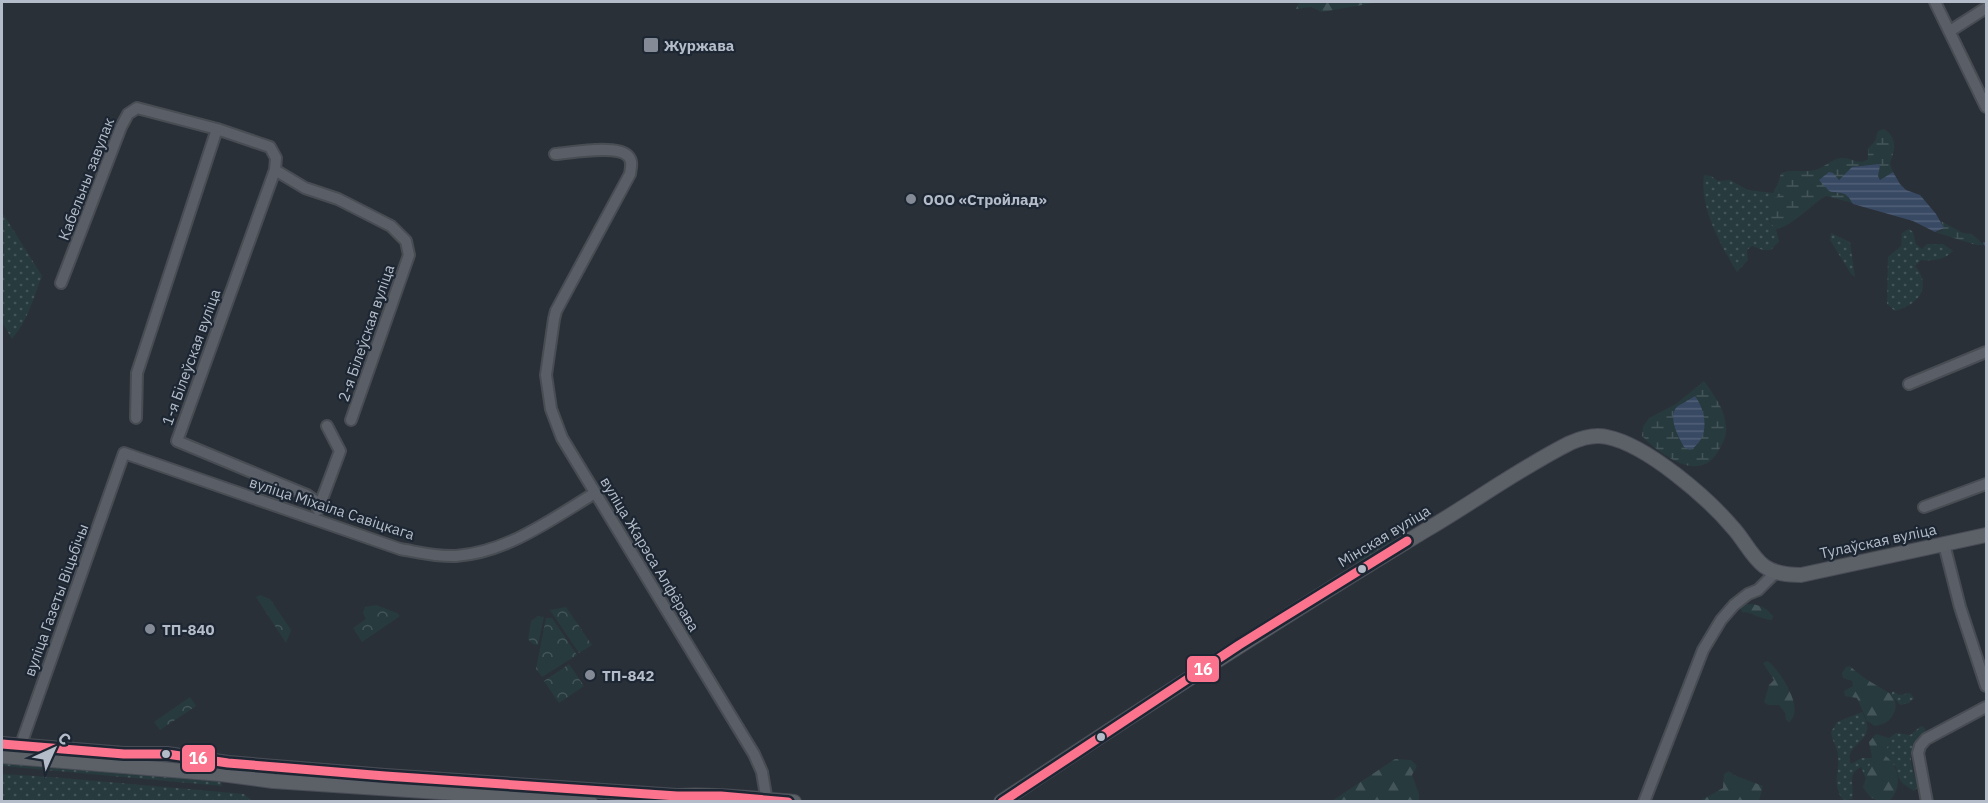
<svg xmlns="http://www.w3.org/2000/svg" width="1988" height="803" font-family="'IBM Plex Sans',sans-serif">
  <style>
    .grass { fill: url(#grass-dots) }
    .forest { fill: url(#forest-firs) }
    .wetland { fill: url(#wetland-marsh); fill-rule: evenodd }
    .park { fill: url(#park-crowns) }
    .water { fill: url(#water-rules) }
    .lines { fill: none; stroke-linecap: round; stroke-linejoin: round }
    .stream { stroke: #384963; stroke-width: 2 }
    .minor-casing { stroke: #484c53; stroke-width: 14 }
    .major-casing { stroke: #484c55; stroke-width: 16 }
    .minor { stroke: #5a5e66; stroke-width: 10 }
    .major { stroke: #5c6168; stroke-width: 14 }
    .bus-1-casing { stroke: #1d2633; stroke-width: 14 }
    .bus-1 { stroke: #fc738d; stroke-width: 9 }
    .poi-dot { fill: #848b96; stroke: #1d2633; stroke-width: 2 }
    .bus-dot { fill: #b4bcc9; stroke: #1d2633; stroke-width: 2 }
    .labels { text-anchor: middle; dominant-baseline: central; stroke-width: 4.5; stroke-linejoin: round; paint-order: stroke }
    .poi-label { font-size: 15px; font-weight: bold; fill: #b4bcc9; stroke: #1d2633; text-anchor: start }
    .street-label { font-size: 15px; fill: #b4bcc9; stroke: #1d2633 }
    .line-badge { stroke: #1d2633; stroke-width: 2 }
    .badge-label { font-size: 16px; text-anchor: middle; font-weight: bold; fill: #fff }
  </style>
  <defs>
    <pattern id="grass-dots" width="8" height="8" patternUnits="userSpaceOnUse" patternTransform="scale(1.5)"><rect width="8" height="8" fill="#273a3e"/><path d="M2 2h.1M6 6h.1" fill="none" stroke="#445559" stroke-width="1.8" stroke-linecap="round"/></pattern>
    <pattern id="forest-firs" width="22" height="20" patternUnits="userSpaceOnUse" patternTransform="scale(1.5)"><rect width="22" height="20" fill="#273a3e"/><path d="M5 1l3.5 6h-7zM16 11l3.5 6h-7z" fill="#445559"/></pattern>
    <pattern id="wetland-marsh" width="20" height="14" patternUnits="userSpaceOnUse" patternTransform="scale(1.5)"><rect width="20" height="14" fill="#273a3e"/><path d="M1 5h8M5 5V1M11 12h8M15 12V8" fill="none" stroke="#445559"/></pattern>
    <pattern id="park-crowns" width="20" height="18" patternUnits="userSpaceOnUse" patternTransform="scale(1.5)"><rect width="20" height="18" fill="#273a3e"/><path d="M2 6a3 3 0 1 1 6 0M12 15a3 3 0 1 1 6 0" fill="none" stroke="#445559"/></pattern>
    <pattern id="water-rules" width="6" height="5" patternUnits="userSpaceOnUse" patternTransform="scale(1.5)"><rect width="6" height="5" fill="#384963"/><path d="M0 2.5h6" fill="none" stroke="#526178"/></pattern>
  </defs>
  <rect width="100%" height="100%" fill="#2a3038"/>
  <path class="grass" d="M 1704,175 L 1711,176 L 1718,181 L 1730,180 L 1748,190 L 1773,193 L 1778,183 L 1781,195 L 1769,221 L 1776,229 L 1779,241 L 1771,250 L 1763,250 L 1752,246 L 1747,250 L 1748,260 L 1737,272 C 1721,246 1699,206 1704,175 Z
    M 2,212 L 42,276 C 34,297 27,322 12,339 L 2,322 L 2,254 L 4,252 L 2,249 Z
    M 1909,229 L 1913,232 L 1916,244 L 1922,249 L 1927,244 L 1943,244 L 1953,251 C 1944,260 1934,261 1921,260 L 1915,266 C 1933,287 1918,305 1895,311 L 1887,304 L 1888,257 L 1901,246 L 1902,233 Z
    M 1831,233 L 1850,242 L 1855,277 L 1851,274 L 1830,240 Z
    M 1387,540 L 1391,541 L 1391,545 L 1358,565 L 1355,563 L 1356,559 Z
    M 1893,691 L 1899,695 L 1910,693 L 1914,698 L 1909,703 L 1900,705 L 1891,694 Z
    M 1862,712 C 1881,743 1842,742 1851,764 L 1862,758 L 1872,758 L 1866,779 L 1861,767 C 1846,774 1855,787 1852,799 L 1844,801 C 1831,786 1840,772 1838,755 C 1837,747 1832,741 1831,732 L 1837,722 Z
    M 1921,726 L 1925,728 L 1926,732 C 1912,745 1907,753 1914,773 C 1916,779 1917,781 1917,788 L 1914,791 L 1902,783 L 1898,777 L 1896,767 L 1883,754 L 1883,750 L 1891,742 L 1889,738 L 1896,733 L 1910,735 Z
    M 2,759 L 221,779 L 222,786 L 2,766 Z
    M 2,774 L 51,777 L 244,794 L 252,801 L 2,801 Z"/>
  <path class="forest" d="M 1299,2 L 1379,2 L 1322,12 L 1311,7 L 1296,9 Z
    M 1747,604 C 1758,604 1766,607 1773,616 L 1771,620 C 1760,619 1752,612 1742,612 L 1740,607 Z
    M 1768,661 C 1780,671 1806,709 1789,722 L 1786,720 L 1785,713 L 1779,705 L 1768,705 L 1764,702 L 1769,685 L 1774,680 L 1763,663 Z
    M 1850,666 C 1862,678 1875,684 1889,693 C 1899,699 1897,714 1888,721 C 1884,724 1879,725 1875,726 L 1867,721 L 1857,698 L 1845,696 L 1844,691 L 1853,686 L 1852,681 L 1843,678 L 1842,673 L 1846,667 Z
    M 1876,734 L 1889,738 L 1891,741 L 1883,754 C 1899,765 1904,786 1889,801 C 1876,802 1870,799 1863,787 L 1872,758 L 1869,742 Z
    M 1395,759 L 1411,760 L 1417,766 L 1412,775 L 1419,794 L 1419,801 L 1332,801 Z
    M 1729,771 L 1734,775 L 1763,786 L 1759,801 L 1700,801 L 1723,788 L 1724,774 Z"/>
  <path class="wetland" d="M 1884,129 C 1898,138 1895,151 1890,163 L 1893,172 L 1880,180 L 1878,176 L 1880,166 L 1878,164 L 1857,166 L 1839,180 L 1835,178 L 1835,193 C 1845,192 1848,195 1853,203 L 1826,196 C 1812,204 1790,228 1776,229 C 1767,219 1765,213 1769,200 L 1781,195 L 1778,183 L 1781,173 C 1793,169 1803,173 1815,170 C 1824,168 1831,159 1841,158 C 1852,157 1858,166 1868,159 L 1868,149 L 1875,141 L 1878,131 Z
    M 1939,220 L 1963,233 L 1972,234 L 1984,245 L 1976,245 L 1935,232 L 1941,231 L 1943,225 Z
    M 1704,381 C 1714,395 1725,409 1726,427 C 1727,437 1722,445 1717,453 C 1698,484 1659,453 1642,436 L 1643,427 L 1649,418 L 1676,404 ZM 1695,397 C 1700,414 1709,431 1696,446 L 1684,447 L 1676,429 L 1679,406 Z"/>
  <path class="park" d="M 260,595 L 270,599 L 291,630 L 286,643 L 256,597 Z
    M 376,605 L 397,613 L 400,616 L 362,642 L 353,628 L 366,619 L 363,613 L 365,607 Z
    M 566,607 L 592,645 L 579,653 L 550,610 Z
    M 538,616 L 544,617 L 538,645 L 533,644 L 528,639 L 531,621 Z
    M 546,618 L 552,618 L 577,655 L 542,677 L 536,669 Z
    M 569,664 L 584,686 L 559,703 L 544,681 Z
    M 190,697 L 196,706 L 160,730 L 154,722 Z"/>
  <path class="water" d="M 1878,164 L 1880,166 L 1878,176 L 1880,180 L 1893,172 L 1900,184 L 1906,190 L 1920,195 L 1936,214 L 1944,228 L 1935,232 L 1913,221 L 1853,204 C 1845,189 1841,195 1829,191 L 1819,180 L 1829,172 L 1833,173 L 1839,180 L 1852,167 Z
    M 1695,396 C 1707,412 1710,439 1690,450 L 1684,447 C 1679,438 1666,415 1678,406 C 1683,403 1689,400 1695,396 Z"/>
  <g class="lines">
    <path class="stream" d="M 1984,243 L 1986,246"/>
    <defs>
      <path id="minor" d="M 1935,2 L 1986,107
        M 1950,31 L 1986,8
        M 555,154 C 570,153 617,144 628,156 C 633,161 631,167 630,174 L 556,311 L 554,319 L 546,375 L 551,409 L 562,438 L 754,754 L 762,772 L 767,802
        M 275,170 L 305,188 L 338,199 L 391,226 L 406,241 L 409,255 L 351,420
        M 61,283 L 121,127 L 128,114 L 137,108 L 217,129 L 270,147 L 276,158 L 275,170 L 177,441 L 307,495 L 320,504
        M 1909,384 L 1986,352
        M 136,418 L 137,373 L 217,129
        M 1924,507 L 1986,484
        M 318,510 L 340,451 L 327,426
        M 1944,544 L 1960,607 L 1986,686
        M 19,750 L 124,453 L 400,549 C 418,552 437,557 456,556 C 508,552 552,519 595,493
        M 1644,802 L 1703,650 L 1721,620 L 1734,605 L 1748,594 L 1758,590 L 1776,572
        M 1927,802 L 1918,753 L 1920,746 L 1926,739 L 1986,707"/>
      <path id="major" d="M 2,744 L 124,754 L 167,754 L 228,763 L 385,776 L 677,796 C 716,794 755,799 794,802
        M 2,756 L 221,774 L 273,781 L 590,802
        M 1001,802 C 1141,709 1282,617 1426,530 C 1474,502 1520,468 1570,443 C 1581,438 1595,434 1607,437 C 1647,445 1708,498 1734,529 C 1744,540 1752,557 1764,566 C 1775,574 1788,575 1801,575 L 1986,535"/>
    </defs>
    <use href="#minor" class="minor-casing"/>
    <use href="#major" class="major-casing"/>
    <use href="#minor" class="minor"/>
    <use href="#major" class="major"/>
    <defs>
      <path id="bus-1" d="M 2,744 L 124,754 L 167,754 L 228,763 L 385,776 L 677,796 L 721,796 L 788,802
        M 1002,802 L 1239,645 L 1407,541"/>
    </defs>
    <use href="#bus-1" class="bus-1-casing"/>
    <use href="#bus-1" class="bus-1"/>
  </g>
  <g class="poi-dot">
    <rect x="643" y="37" width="16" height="16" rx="3"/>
    <circle cx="911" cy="199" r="6"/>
    <circle cx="150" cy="629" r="6"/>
    <circle cx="590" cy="675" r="6"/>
  </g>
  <g class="bus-dot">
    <circle cx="1362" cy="569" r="5"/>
    <circle cx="1101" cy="737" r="5"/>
    <circle cx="166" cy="754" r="5"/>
  </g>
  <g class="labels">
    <g class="poi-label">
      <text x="664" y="45">Журжава</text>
      <text x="923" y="199">ООО «Стройлад»</text>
      <text x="162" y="629">ТП-840</text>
      <text x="602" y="675">ТП-842</text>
    </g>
    <g class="street-label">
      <text transform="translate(86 179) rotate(-69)">Кабельны завулак</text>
      <text transform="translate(366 333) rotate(-71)">2-я Білеўская вуліца</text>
      <text transform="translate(191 357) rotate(-70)">1-я Білеўская вуліца</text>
      <text transform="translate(332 508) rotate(18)">вуліца Міхаіла Савіцкага</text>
      <text transform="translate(1384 536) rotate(-31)">Мінская вуліца</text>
      <text transform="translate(1878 541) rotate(-12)">Тулаўская вуліца</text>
      <text transform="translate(650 554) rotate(59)">вуліца Жарэса Алфёрава</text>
      <text transform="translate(56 600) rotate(-70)">вуліца Газеты Віцьбічы</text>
    </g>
  </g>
  <g class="line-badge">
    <rect x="1186" y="655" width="34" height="28" rx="6" fill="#fc738d"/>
    <rect x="181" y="744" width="35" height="29" rx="6" fill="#fc738d"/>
  </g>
  <g class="badge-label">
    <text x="1203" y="675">16</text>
    <text x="198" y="764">16</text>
  </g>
  <rect width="1988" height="803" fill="none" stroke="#b4bcc9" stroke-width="6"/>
  <g transform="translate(54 749) rotate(45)" stroke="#1d2633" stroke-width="4.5" paint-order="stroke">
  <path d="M0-4.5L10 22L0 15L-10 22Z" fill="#b4bcc9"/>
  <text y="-9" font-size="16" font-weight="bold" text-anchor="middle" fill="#b4bcc9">С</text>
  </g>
</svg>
